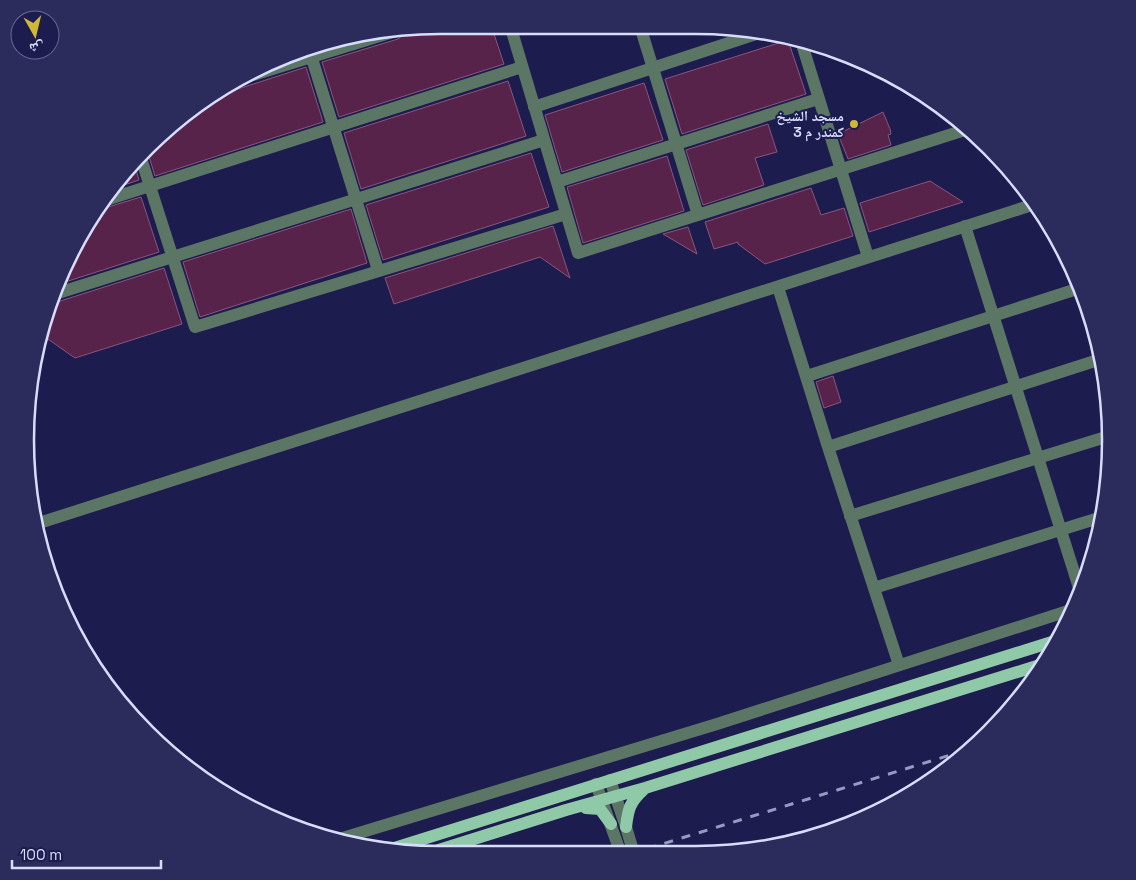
<svg xmlns="http://www.w3.org/2000/svg" width="1136" height="880" font-family="'Space Grotesk','Noto Naskh Arabic',sans-serif">
  <style>
    .building { fill: #58234b; stroke: #8b557c }
    .lines { fill: none; stroke-linecap: round; stroke-linejoin: round }
    .minor { stroke: #5b7665; stroke-width: 12 }
    .major { stroke: #90c9a7; stroke-width: 12 }
    .rail { stroke: #979bc1; stroke-width: 3; stroke-dasharray: 9 9; stroke-linecap: butt }
    .poi-dot { fill: #d0b837; stroke: #1c1c4e; stroke-width: 2 }
    .labels { text-anchor: middle; dominant-baseline: central; stroke-width: 4; stroke-linejoin: round; paint-order: stroke }
    .poi-label { font-size: 14px; font-weight: bold; fill: #d8ddfd; stroke: #1c1c4e; text-anchor: end }
    .rim { fill: none; stroke: #d8ddfd; stroke-width: 2.5 }
  </style>
  <rect width="100%" height="100%" fill="#1c1c4e"/>
  <path class="building" d="M 440,25 L 491,25 L 504,64 L 339,117 L 322,62 L 398,39 L 403,35 L 431,26 Z
    M 788,40 L 806,94 L 682,134 L 665,79 Z
    M 306,67 L 323,122 L 155,176 L 148,153 L 145,149 L 210,98 Z
    M 508,81 L 526,136 L 361,189 L 344,133 Z
    M 644,83 L 663,140 L 562,172 L 545,115 Z
    M 883,112 L 890,129 L 891,134 L 888,135 L 891,145 L 848,159 L 838,134 Z
    M 768,124 L 777,152 L 755,158 L 764,185 L 703,205 L 686,150 Z
    M 531,153 L 549,207 L 383,260 L 366,205 Z
    M 667,156 L 684,211 L 583,243 L 567,187 Z
    M 134,163 L 139,180 L 115,188 Z
    M 930,181 L 963,202 L 869,232 L 860,203 Z
    M 811,188 L 821,215 L 844,208 L 853,236 L 765,264 L 738,244 L 738,242 L 714,249 L 705,222 Z
    M 141,197 L 159,252 L 59,284 L 81,233 L 98,210 Z
    M 351,209 L 367,263 L 200,317 L 183,262 Z
    M 553,226 L 570,278 L 540,257 L 394,304 L 385,278 Z
    M 688,227 L 697,254 L 663,234 Z
    M 164,268 L 182,324 L 75,358 L 45,337 L 38,339 L 39,333 L 51,304 Z
    M 833,376 L 841,402 L 824,408 L 816,382 Z"/>
  <g class="lines">
    <path class="minor" d="M 510,25 L 578,253 L 968,129
      M 640,26 L 698,215
      M 801,41 L 868,257
      M 309,49 L 378,270
      M 230,82 L 396,31
      M 534,107 L 759,33
      M 140,155 L 195,327 L 566,214
      M 557,182 L 818,99
      M 106,200 L 522,67
      M 965,226 L 1080,591
      M 778,287 L 828,447 L 899,665
      M 55,294 L 544,140
      M 807,376 L 1080,288
      M 828,447 L 1101,359
      M 850,516 L 1109,436
      M 36,524 L 1035,204
      M 874,588 L 1102,517
      M 610,780 L 626,827 L 634,854
      M 596,784 L 621,854
      M 336,840 L 717,724 L 1074,609"/>
    <path class="major" d="M 586,808 L 600,809 L 611,824
      M 626,827 C 628,809 630,802 643,790
      M 388,850 L 1058,640
      M 426,854 L 566,810 L 645,788 L 1043,664"/>
    <path class="rail" d="M 630,854 L 973,748"/>
  </g>
  <circle class="poi-dot" cx="854" cy="124" r="5"/>
  <g class="labels">
    <g class="poi-label">
      <text x="844" y="116">مسجد الشيخ<tspan x="844" dy="16">كمندر م 3</tspan></text>
    </g>
  </g>
  <path d="M0 0H1136V880H0ZM440 34H696A406 406 0 0 1 1102 440V440A406 406 0 0 1 696 846H440A406 406 0 0 1 34 440V440A406 406 0 0 1 440 34Z" fill="#2b2b5c" fill-rule="evenodd"/>
  <path class="rim" d="M440 34H696A406 406 0 0 1 1102 440V440A406 406 0 0 1 696 846H440A406 406 0 0 1 34 440V440A406 406 0 0 1 440 34Z"/>
  <g transform="translate(35 35) rotate(172)"><circle r="24" fill="#1c1c4e" stroke="#676994"/>
  <path d="M0-4L9 19L0 12L-9 19Z" fill="#d0b837"/>
  <text y="-8" font-size="14" font-weight="bold" text-anchor="middle" fill="#d8ddfd">ش</text>
  </g>
  <path d="M12 860v8h149v-8" fill="none" stroke="#d8ddfd" stroke-width="2.5"/>
  <text x="20" y="860" font-size="15" fill="#d8ddfd" stroke="#1c1c4e" stroke-width="4" paint-order="stroke">100 m</text>
</svg>
